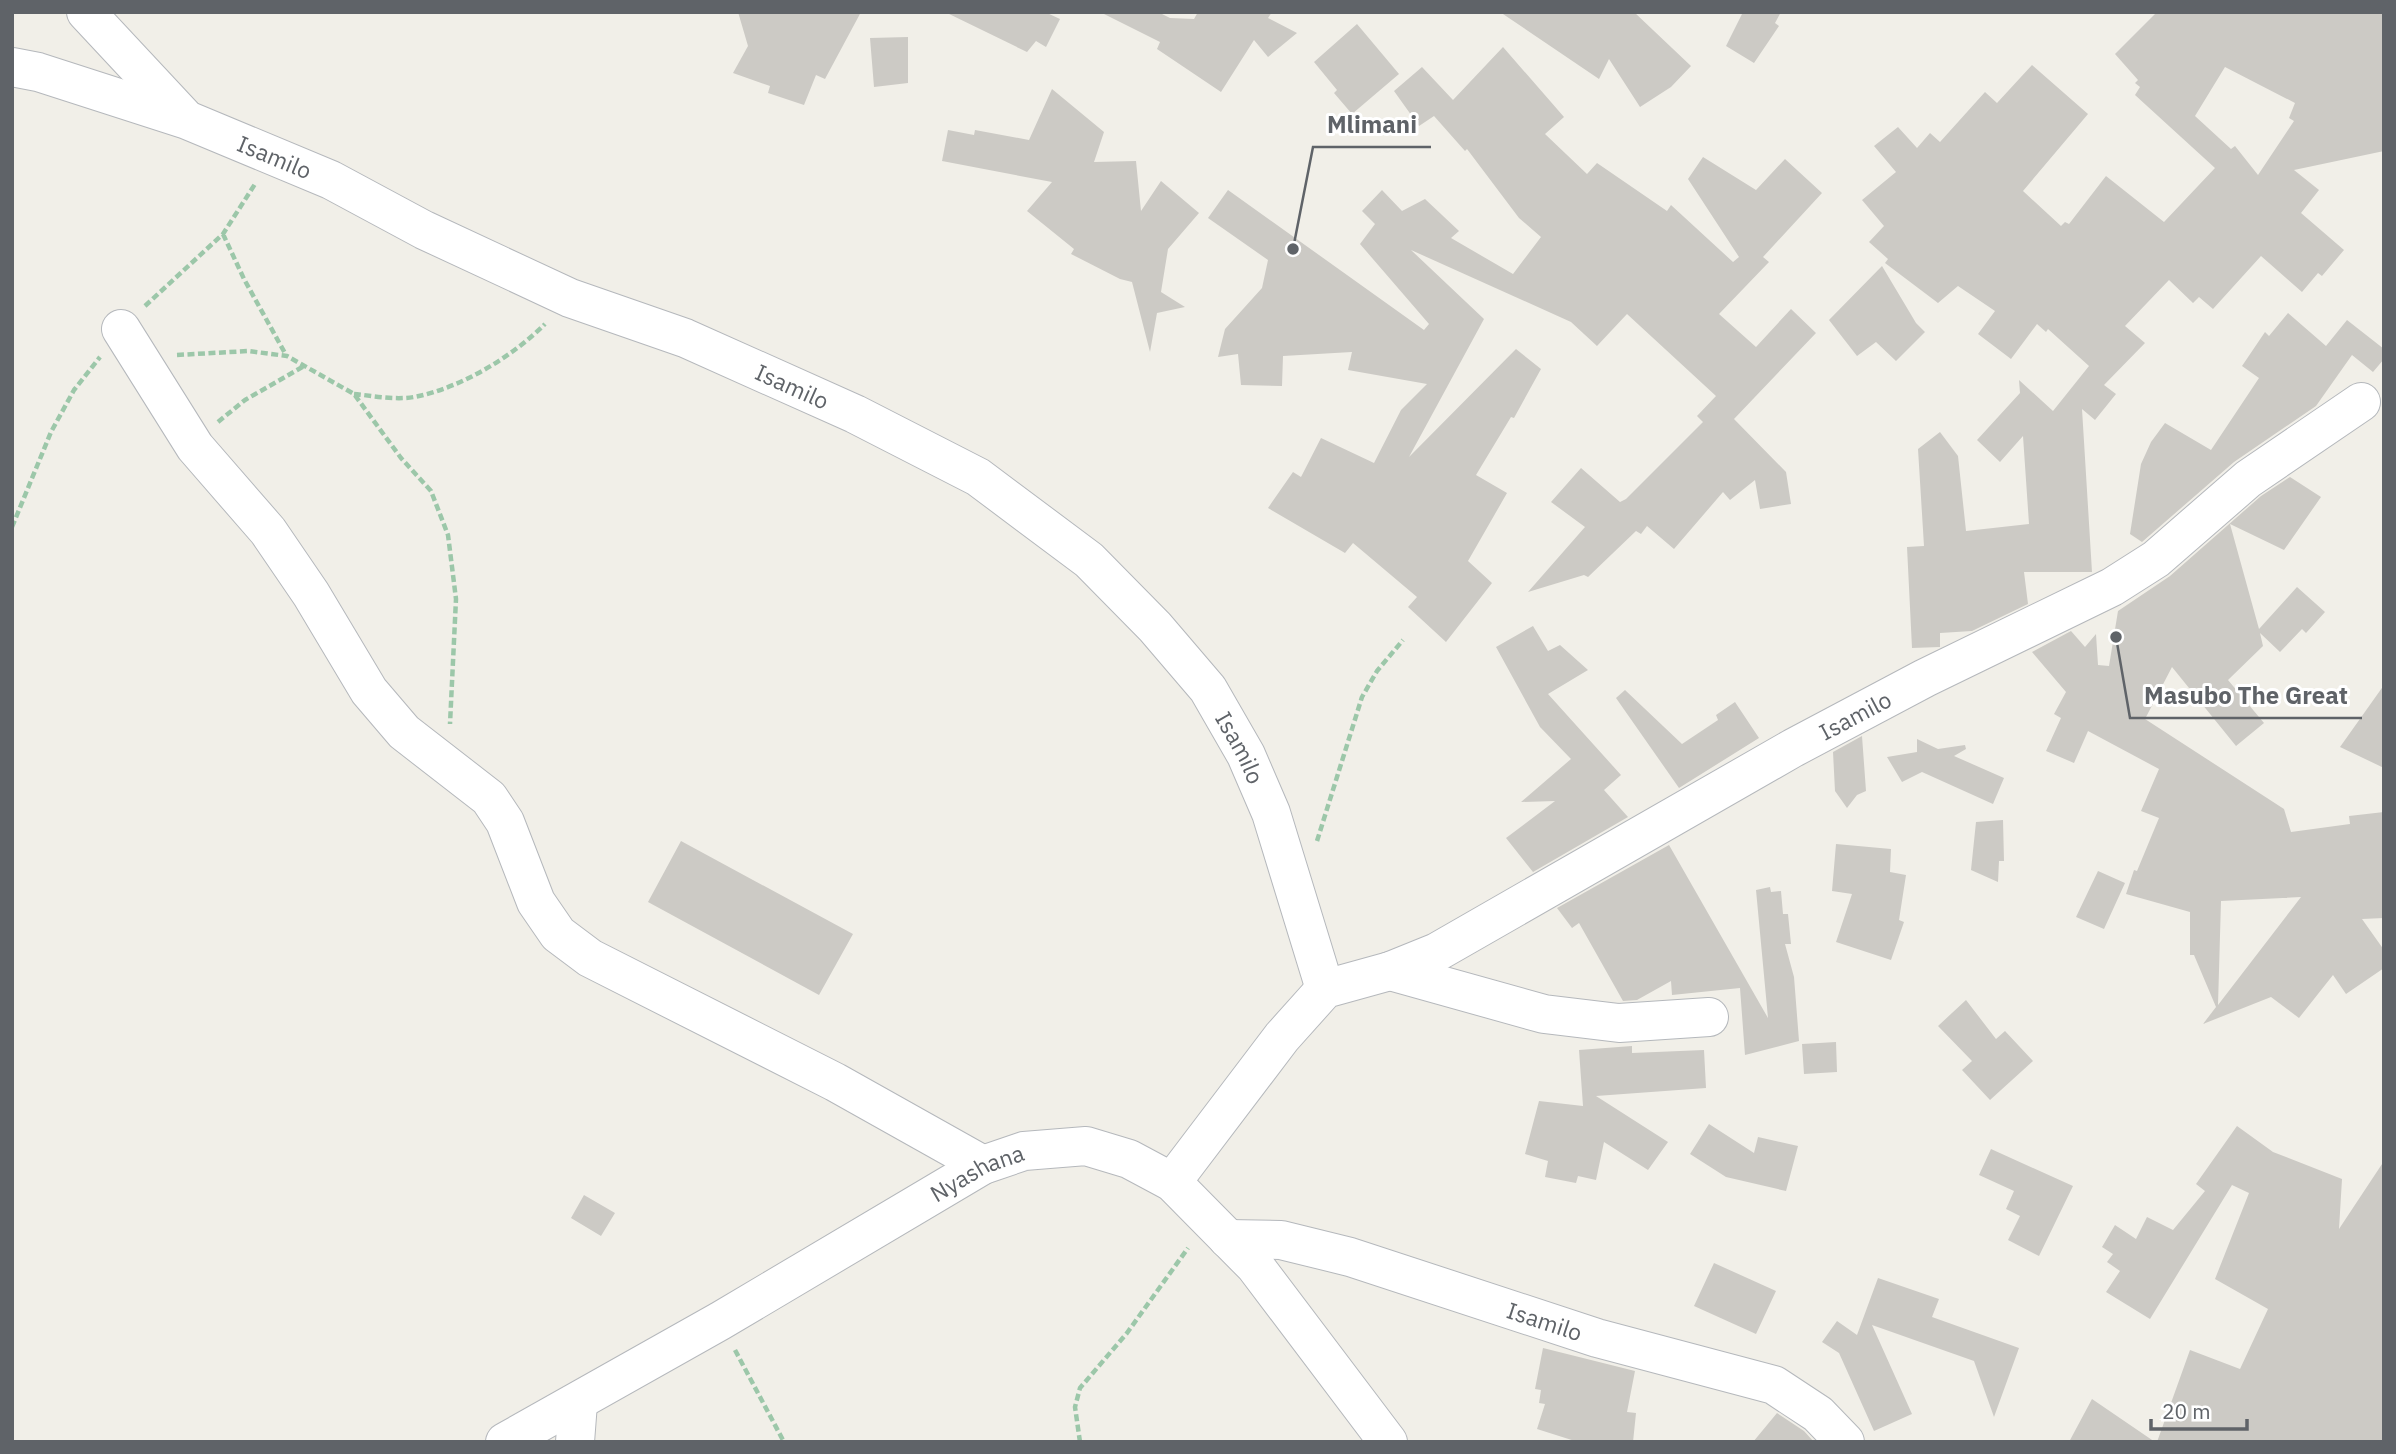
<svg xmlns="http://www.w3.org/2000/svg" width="2396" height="1454" font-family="'IBM Plex Sans',sans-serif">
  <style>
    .building { fill: #cccac5; fill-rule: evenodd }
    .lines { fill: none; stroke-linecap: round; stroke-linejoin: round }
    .minor-casing { stroke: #b5b8bc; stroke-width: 40 }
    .path { stroke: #9cc7a9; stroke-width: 4.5; stroke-dasharray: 7 3.5; stroke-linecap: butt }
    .minor { stroke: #fff; stroke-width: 38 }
    .labels { text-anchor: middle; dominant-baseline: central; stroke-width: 6; stroke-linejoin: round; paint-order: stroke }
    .street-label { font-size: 23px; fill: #5f6368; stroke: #fff }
    .leader { fill: none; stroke: #5f6368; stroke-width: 2.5 }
    .callout-dot { fill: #5f6368; stroke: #fff; stroke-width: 2.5 }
    .callout-label { font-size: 24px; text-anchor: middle; font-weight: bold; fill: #5f6368; stroke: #fff; stroke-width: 6; stroke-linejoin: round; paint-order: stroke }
  </style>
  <rect width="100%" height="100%" fill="#f1efe8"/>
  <path class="building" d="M 738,12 L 861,12 L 825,79 L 816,75 L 804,105 L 768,93 L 770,86 L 733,73 L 748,46 Z
    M 945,12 L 1045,12 L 1060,19 L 1046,47 L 1036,41 L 1027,52 Z
    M 1100,12 L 1158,12 L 1170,18 L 1194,19 L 1198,12 L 1272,12 L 1268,18 L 1297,33 L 1268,57 L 1254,40 L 1221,92 L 1157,49 L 1160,42 Z
    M 1500,12 L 1634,12 L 1691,66 L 1671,87 L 1640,107 L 1609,59 L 1599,79 Z
    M 1743,12 L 1781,12 L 1775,23 L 1779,26 L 1754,63 L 1726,46 Z
    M 2157,12 L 2384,12 L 2384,151 L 2294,170 L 2319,190 L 2301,213 L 2344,250 L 2322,276 L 2318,273 L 2302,292 L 2261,256 L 2213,309 L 2199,297 L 2193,303 L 2169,280 L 2125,326 L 2145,343 L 2104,385 L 2116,394 L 2095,420 L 2082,409 L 2092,572 L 2024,572 L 2028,604 L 1972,631 L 1940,633 L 1940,647 L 1912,648 L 1907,547 L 1924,546 L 1918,449 L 1940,432 L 1958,456 L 1966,531 L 2029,524 L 2023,436 L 2000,462 L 1977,440 L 2020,393 L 2019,380 L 2053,411 L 2089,366 L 2048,329 L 2046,332 L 2037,324 L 2011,359 L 1978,334 L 1995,311 L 1958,286 L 1938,303 L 1885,263 L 1888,259 L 1869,242 L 1884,226 L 1862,200 L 1896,172 L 1874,146 L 1898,127 L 1917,148 L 1930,133 L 1940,142 L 1985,92 L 1997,103 L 2032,65 L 2088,114 L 2023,191 L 2061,226 L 2065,222 L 2069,224 L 2106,176 L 2164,222 L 2215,168 L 2135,95 L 2140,87 L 2135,83 L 2138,80 L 2115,54 ZM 2225,67 L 2295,103 L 2289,118 L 2294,121 L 2258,175 L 2235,146 L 2231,149 L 2195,116 Z
    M 1357,24 L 1399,74 L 1352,114 L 1334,93 L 1337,90 L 1314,62 Z
    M 908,37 L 908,83 L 874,87 L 870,38 Z
    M 1503,47 L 1564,117 L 1545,134 L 1587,174 L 1597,163 L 1667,211 L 1671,205 L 1733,262 L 1739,257 L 1688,179 L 1703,157 L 1756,190 L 1785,159 L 1822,193 L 1763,257 L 1769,262 L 1719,314 L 1756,347 L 1791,309 L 1816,333 L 1734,419 L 1786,472 L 1791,504 L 1760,509 L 1755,480 L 1730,500 L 1723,492 L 1674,549 L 1647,526 L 1641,534 L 1636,531 L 1588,577 L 1584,575 L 1528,592 L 1585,527 L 1551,502 L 1581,468 L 1620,502 L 1626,499 L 1703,422 L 1697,416 L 1716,396 L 1627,314 L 1597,346 L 1571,322 L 1411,250 L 1484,319 L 1409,457 L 1516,349 L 1541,369 L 1514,418 L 1511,417 L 1476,475 L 1507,493 L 1468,561 L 1492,583 L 1446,642 L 1408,607 L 1417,597 L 1353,543 L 1345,553 L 1268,508 L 1293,472 L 1301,477 L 1321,438 L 1374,463 L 1401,410 L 1427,384 L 1348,370 L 1352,352 L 1283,356 L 1282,386 L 1241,385 L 1238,354 L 1218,357 L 1225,329 L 1262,288 L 1268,260 L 1208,218 L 1228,190 L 1424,330 L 1429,324 L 1360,244 L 1375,224 L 1362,211 L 1382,190 L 1402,211 L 1425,199 L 1459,231 L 1451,238 L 1513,274 L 1541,237 L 1519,218 L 1467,149 L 1465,151 L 1434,116 L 1419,126 L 1394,91 L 1422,67 L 1453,100 Z
    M 1052,89 L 1104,132 L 1094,162 L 1136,161 L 1141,211 L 1161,181 L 1199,213 L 1168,249 L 1161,292 L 1185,307 L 1157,313 L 1150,352 L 1132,282 L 1120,279 L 1071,254 L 1074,249 L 1027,211 L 1052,182 L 942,161 L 948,130 L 974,135 L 975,130 L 1029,140 Z
    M 1882,266 L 1916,323 L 1925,332 L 1896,361 L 1876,342 L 1857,356 L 1829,320 Z
    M 2288,313 L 2326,346 L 2347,320 L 2384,349 L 2384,359 L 2373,372 L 2352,355 L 2316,406 L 2234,462 L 2142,542 L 2130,534 L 2141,464 L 2151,442 L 2165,423 L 2211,450 L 2259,378 L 2242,366 L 2265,332 L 2269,336 Z
    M 2290,477 L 2321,497 L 2284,550 L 2230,524 L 2259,629 L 2297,587 L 2325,612 L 2306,633 L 2302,629 L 2280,652 L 2260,633 L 2263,646 L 2228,680 L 2264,723 L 2236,746 L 2172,667 L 2145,719 L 2284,809 L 2291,832 L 2350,824 L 2349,816 L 2384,812 L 2384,918 L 2362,919 L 2384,950 L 2384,968 L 2346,994 L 2333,975 L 2299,1018 L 2271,997 L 2203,1024 L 2216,1007 L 2194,955 L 2190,955 L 2190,912 L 2126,894 L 2134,870 L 2137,871 L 2159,818 L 2141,811 L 2159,769 L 2088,731 L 2074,763 L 2046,751 L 2061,718 L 2054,714 L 2066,692 L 2032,652 L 2071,631 L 2085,647 L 2096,634 L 2098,665 L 2109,666 L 2118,611 L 2170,576 L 2261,496 ZM 2301,897 L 2218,1005 L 2221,901 Z
    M 1533,626 L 1548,651 L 1560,645 L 1588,670 L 1548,694 L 1621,775 L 1604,790 L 1628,817 L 1533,872 L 1506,838 L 1555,801 L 1521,802 L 1571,759 L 1540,727 L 1496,647 Z
    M 2384,685 L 2384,768 L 2340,747 Z
    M 1625,690 L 1682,744 L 1718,720 L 1716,715 L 1735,702 L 1759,738 L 1679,788 L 1616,698 Z
    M 1862,736 L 1866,791 L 1857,795 L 1847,808 L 1835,791 L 1833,752 Z
    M 1917,739 L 1938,749 L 1965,745 L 1966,749 L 1954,756 L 2004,778 L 1993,804 L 1922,772 L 1902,782 L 1887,757 L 1917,752 Z
    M 2003,820 L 2004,861 L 1999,861 L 1998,882 L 1971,870 L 1976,822 Z
    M 681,841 L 853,934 L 819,995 L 648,902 Z
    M 1836,844 L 1891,849 L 1890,872 L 1906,875 L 1899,920 L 1904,922 L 1891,960 L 1836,942 L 1852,894 L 1832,891 Z
    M 1669,845 L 1768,1018 L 1756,890 L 1770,887 L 1771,892 L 1781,891 L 1783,914 L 1788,914 L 1791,944 L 1785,944 L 1794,977 L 1799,1041 L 1745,1055 L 1740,988 L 1672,995 L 1671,981 L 1637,1000 L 1623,1001 L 1579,923 L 1572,928 L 1557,908 Z
    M 2098,871 L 2125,883 L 2104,929 L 2076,917 Z
    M 1966,1000 L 1996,1039 L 2005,1031 L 2033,1061 L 1990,1100 L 1962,1070 L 1972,1061 L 1938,1026 Z
    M 1836,1042 L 1837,1072 L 1804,1074 L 1802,1044 Z
    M 1632,1046 L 1632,1053 L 1704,1050 L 1706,1088 L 1596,1096 L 1668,1142 L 1648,1170 L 1604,1142 L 1596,1180 L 1578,1176 L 1576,1183 L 1545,1177 L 1548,1161 L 1525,1154 L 1539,1101 L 1583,1106 L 1579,1050 Z
    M 1709,1124 L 1754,1153 L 1758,1137 L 1798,1146 L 1786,1191 L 1726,1177 L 1690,1154 Z
    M 2237,1126 L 2273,1152 L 2342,1179 L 2339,1229 L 2384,1161 L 2384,1442 L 2157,1442 L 2190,1350 L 2240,1369 L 2268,1309 L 2215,1279 L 2249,1193 L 2232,1185 L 2150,1319 L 2106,1292 L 2120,1271 L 2107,1262 L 2113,1254 L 2102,1247 L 2115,1225 L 2136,1239 L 2147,1217 L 2173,1230 L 2205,1191 L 2196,1184 Z
    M 1991,1149 L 2073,1186 L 2039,1256 L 2008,1240 L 2020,1216 L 2006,1209 L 2014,1191 L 1979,1175 Z
    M 584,1195 L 615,1213 L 601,1236 L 571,1218 Z
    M 1714,1263 L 1776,1291 L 1756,1334 L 1694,1306 Z
    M 1878,1278 L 1939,1299 L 1932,1317 L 2019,1348 L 1994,1417 L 1974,1361 L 1872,1325 L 1912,1414 L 1874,1431 L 1839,1353 L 1822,1342 L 1837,1321 L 1857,1335 Z
    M 1543,1348 L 1635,1371 L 1627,1412 L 1636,1413 L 1633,1442 L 1578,1442 L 1537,1429 L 1545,1404 L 1539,1403 L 1541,1390 L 1535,1389 Z
    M 2092,1399 L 2155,1442 L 2069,1442 Z
    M 1777,1413 L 1804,1431 L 1814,1442 L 1753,1442 Z"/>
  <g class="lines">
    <defs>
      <g id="minor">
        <path d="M 86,12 L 183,116"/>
        <path id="s1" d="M 12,67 L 38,72 L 187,120 L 331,180 L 424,230 L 570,298 L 685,338 L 855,414 L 978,477 L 1089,560 L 1155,627 L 1208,689 L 1246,755 L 1271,813 L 1325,989"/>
        <path d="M 121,329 L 195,447 L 268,531 L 311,594 L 369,691 L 404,732 L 489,798 L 505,822 L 536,902 L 558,934 L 590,958 L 835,1082 L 983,1165"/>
        <path d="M 1390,971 L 1544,1014 L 1619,1023 L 1709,1017"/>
        <path id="s2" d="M 1172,1182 L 1282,1037 L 1325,989 L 1390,971 L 1437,952 L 1793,748 L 1925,678 L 2112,587 L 2156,559 L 2248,479 L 2361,402"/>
        <path id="s3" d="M 1228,1239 L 1281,1240 L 1350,1257 L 1597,1338 L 1774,1385 L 1818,1414 L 1845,1442"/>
        <path id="s4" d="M 505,1442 L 720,1321 L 983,1165 L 1024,1151 L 1086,1146 L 1129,1159 L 1172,1182 L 1255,1266 L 1388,1442"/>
        <path d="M 575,1442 L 578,1403"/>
      </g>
    </defs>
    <use href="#minor" class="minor-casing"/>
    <path class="path" d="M 223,234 L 244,279 L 286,355
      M 145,306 L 223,234 L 255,184
      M 177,355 L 248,351 L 287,356 L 354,394 L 401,458 L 431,491 L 448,535 L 456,599 L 450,724
      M 354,394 C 375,396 398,401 419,396 C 464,386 513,356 545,324
      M 218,422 L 245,400 L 304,366
      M 12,527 L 51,432 L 74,390 L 100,357
      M 1317,841 L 1362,697 L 1377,671 L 1403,640
      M 735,1350 L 784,1442
      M 1080,1442 L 1075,1407 L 1080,1388 L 1127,1333 L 1188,1248"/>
    <use href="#minor" class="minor"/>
  </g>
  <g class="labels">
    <g class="street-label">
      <text stroke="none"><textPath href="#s1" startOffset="278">Isamilo</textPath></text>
      <text stroke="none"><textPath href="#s1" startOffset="845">Isamilo</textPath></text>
      <text stroke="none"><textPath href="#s2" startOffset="845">Isamilo</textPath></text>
      <text stroke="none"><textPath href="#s1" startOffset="1433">Isamilo</textPath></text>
      <text stroke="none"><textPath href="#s4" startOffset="544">Nyashana</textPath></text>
      <text stroke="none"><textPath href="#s3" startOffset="329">Isamilo</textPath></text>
    </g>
  </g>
  <path class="leader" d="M1293 249L1313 147H1431M2116 637L2130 718H2362"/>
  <g class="callout-dot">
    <circle cx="1293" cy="249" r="7"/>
    <circle cx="2116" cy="637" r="7"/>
  </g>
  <g class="callout-label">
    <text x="1372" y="133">Mlimani</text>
    <text x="2246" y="704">Masubo The Great</text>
  </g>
  <rect width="2396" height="1454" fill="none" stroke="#5f6368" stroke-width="28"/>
  <path d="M2151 1419v10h96v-10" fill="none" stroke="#5f6368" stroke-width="3.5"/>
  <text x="2162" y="1419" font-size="21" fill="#5f6368" stroke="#ffffff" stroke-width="5" paint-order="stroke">20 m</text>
</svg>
